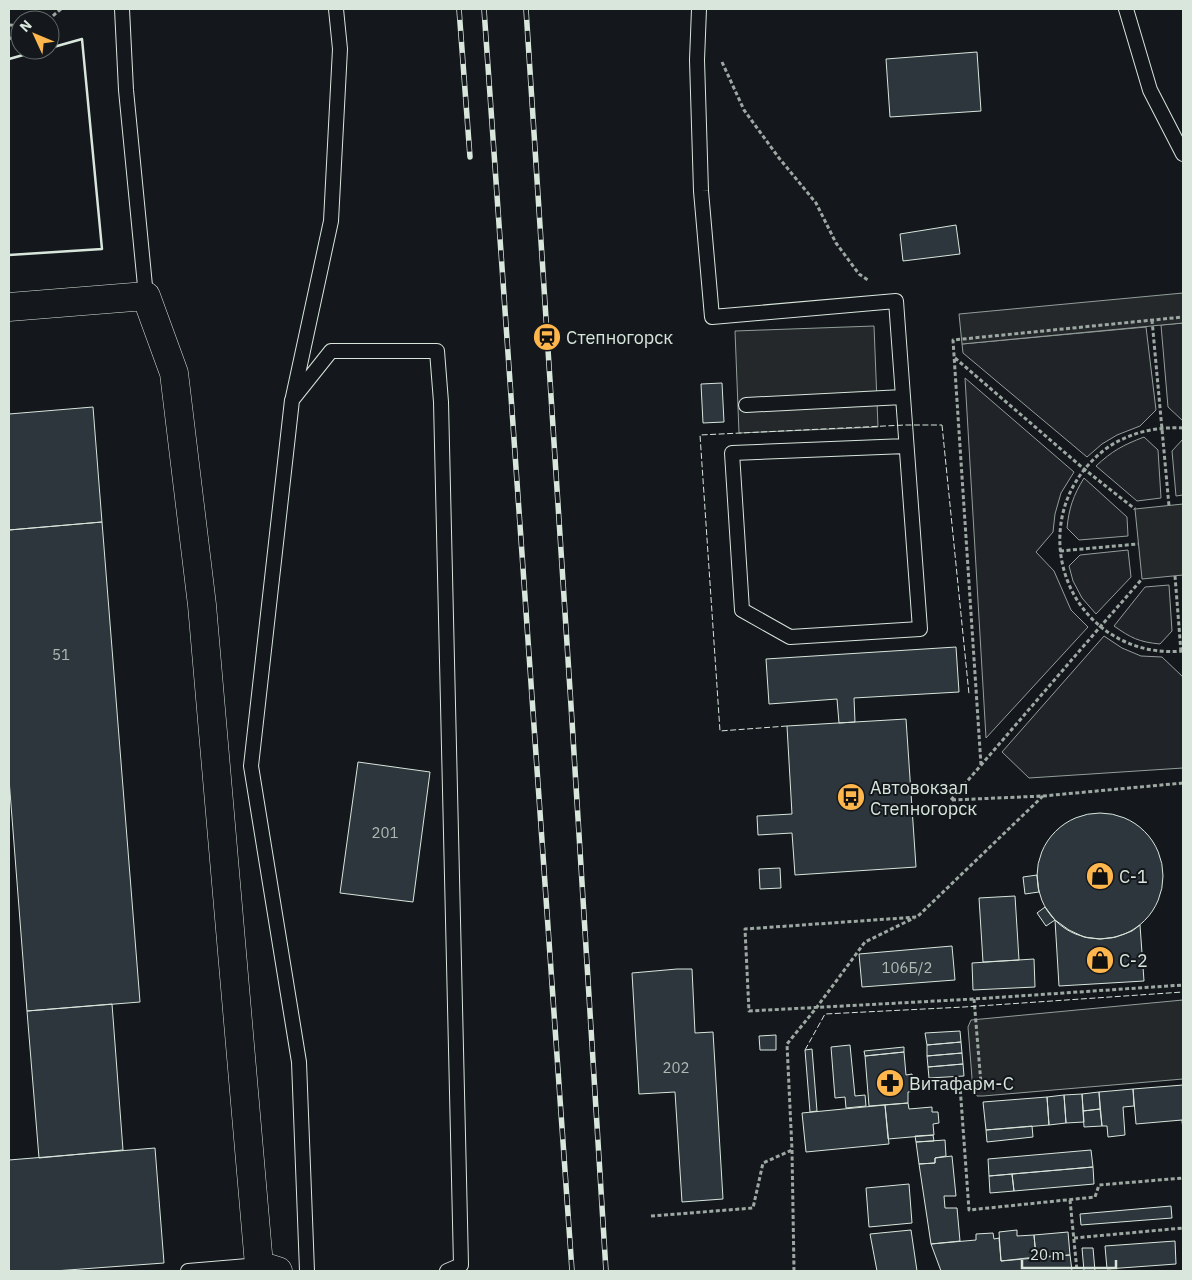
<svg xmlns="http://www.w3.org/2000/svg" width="1192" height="1280" font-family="'IBM Plex Sans',sans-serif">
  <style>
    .green { fill: #202428; stroke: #939e99 }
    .parking { fill: #24282b; stroke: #939e99 }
    .building { fill: #2c363c; stroke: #d8e6dc }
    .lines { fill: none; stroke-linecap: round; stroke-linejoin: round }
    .lane-casing { stroke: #d8e6dc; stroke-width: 16 }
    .street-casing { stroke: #d8e6dc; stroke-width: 29 }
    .path { stroke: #9da8a2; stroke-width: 3; stroke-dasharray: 4 2.5; stroke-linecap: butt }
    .lane { stroke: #14181c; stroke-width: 14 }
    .street { stroke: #14181c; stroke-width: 28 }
    .rail-casing { stroke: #d8e6dc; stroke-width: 5.5 }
    .rail { stroke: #14181c; stroke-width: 4; stroke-dasharray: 11; stroke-linecap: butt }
    .fence { stroke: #d8e6dc; stroke-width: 1; stroke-dasharray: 6 2.5; stroke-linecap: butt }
    .wall { stroke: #d8e6dc; stroke-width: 2.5 }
    .labels { text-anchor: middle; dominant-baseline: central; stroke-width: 4; stroke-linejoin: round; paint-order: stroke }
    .number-label { font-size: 15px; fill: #adbab4 }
    .poi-label { font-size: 18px; fill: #d8e6dc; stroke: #14181c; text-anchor: start }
  </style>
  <rect width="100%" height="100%" fill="#14181c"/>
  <path class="green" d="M 1183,323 L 1183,421 L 1168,407 L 1161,325 Z
    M 1146,327 L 1156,410 L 1140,426 L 1117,435 L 1102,444 L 1087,457 L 963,353 L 962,344 Z
    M 965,378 L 1074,472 L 1061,493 L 1055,514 L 1053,532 L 1036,552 L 1054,571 L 1071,610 L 1088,627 L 986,738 Z
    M 1144,437 L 1158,450 L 1161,498 L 1137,501 L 1096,466 C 1112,451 1123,445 1144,437 Z
    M 1183,439 L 1183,495 L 1176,496 L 1172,451 Z
    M 1084,478 L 1127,517 L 1128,536 L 1079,540 L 1067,528 C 1069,508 1073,496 1084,478 Z
    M 1128,550 L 1131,577 L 1096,614 L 1082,598 L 1073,581 L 1069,566 L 1080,555 Z
    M 1169,585 L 1172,631 L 1160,644 C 1139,642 1131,638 1114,626 L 1145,587 Z
    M 1104,636 L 1122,648 L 1141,656 L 1162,657 L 1183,677 L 1183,768 L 1029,778 L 1002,752 Z"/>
  <path class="parking" d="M 1183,293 L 1183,323 L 962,344 L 959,314 Z
    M 874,326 L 878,427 L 739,433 L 735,331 Z
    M 1183,504 L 1183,575 L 1142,579 L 1135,509 Z
    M 1183,1000 L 1183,1079 L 983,1096 L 977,1096 L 973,1091 L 968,1027 L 971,1020 Z"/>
  <path class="building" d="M 977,52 L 981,111 L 890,117 L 886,59 Z
    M 956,225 L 960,254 L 903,261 L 900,234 Z
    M 722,383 L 724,422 L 703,423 L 701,384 Z
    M 93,407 L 102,522 L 9,530 L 9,414 Z
    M 102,522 L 140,1002 L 27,1011 L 9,779 L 9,530 Z
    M 956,647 L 959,692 L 854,698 L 855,722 L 839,723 L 837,699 L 769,704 L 766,659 Z
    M 906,719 L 916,867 L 795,875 L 792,833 L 758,835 L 757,816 L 792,814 L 787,726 Z
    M 358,762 L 430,772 L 413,902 L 340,893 Z
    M1037 876a63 63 0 1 1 126 0a63 63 0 1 1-126 0Z
    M 780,868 L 781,888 L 760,889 L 759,869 Z
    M 1037,875 L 1039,892 L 1025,894 L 1023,877 Z
    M 1015,896 L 1019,960 L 983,962 L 979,898 Z
    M 1045,907 L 1055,920 L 1046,926 L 1037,913 Z
    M 1055,920 L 1069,930 L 1084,937 L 1100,939 L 1116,937 L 1132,931 L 1140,925 L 1144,981 L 1059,986 Z
    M 952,946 L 955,980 L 862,987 L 859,954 Z
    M 1034,959 L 1035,987 L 973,990 L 972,963 Z
    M 677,969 L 692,969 L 695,1033 L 713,1032 L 723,1199 L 682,1202 L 675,1092 L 639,1094 L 632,973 Z
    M 112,1004 L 123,1150 L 39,1158 L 27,1011 Z
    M 960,1031 L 961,1042 L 927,1045 L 925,1033 Z
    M 776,1035 L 776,1050 L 760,1050 L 759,1036 Z
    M 961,1042 L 962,1053 L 927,1056 L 927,1045 Z
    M 850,1045 L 855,1096 L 865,1095 L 866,1106 L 846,1108 L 845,1097 L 835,1098 L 831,1047 Z
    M 904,1047 L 904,1052 L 865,1056 L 864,1051 Z
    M 812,1049 L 817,1111 L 810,1112 L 805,1050 Z
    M 904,1052 L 906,1075 L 912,1074 L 914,1091 L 908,1092 L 908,1103 L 869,1106 L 865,1056 Z
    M 962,1053 L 963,1064 L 928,1067 L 927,1056 Z
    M 963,1064 L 964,1076 L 929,1078 L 928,1067 Z
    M 1183,1085 L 1183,1131 L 1182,1120 L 1136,1124 L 1133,1089 Z
    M 1133,1089 L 1134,1106 L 1123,1107 L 1125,1135 L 1108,1137 L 1107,1126 L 1102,1126 L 1099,1092 Z
    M 1099,1092 L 1100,1109 L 1083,1111 L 1082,1094 Z
    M 1082,1094 L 1084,1122 L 1066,1123 L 1064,1095 Z
    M 1064,1095 L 1066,1123 L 1049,1125 L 1047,1097 Z
    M 1047,1097 L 1049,1125 L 986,1130 L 983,1102 Z
    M 908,1103 L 909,1109 L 932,1107 L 932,1112 L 938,1112 L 939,1123 L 933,1124 L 934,1135 L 888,1139 L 885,1105 Z
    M 885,1105 L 889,1144 L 806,1152 L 802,1113 Z
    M 1100,1109 L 1102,1126 L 1084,1127 L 1083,1111 Z
    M 1032,1126 L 1033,1137 L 987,1142 L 986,1130 Z
    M 933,1135 L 934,1141 L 916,1142 L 915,1136 Z
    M 945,1140 L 946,1156 L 935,1158 L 935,1163 L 919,1164 L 916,1142 Z
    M 155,1148 L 164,1263 L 54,1271 L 9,1271 L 9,1160 Z
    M 1091,1150 L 1093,1167 L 989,1176 L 988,1159 Z
    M 952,1156 L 956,1196 L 944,1196 L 945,1208 L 957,1208 L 960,1241 L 931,1244 L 919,1164 L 935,1163 L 935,1158 Z
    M 1093,1167 L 1094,1184 L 1014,1191 L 1012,1174 Z
    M 1012,1174 L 1014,1191 L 990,1193 L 989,1176 Z
    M 909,1184 L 912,1223 L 869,1227 L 866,1188 Z
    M 1171,1206 L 1172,1218 L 1081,1225 L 1080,1214 Z
    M 911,1230 L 917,1271 L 877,1271 L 870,1234 Z
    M 1017,1230 L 1017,1236 L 1034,1235 L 1036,1257 L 1001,1261 L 999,1232 Z
    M 1068,1232 L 1070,1255 L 1036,1257 L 1034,1235 Z
    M 993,1233 L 994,1239 L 999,1238 L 1001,1261 L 1070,1255 L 1072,1271 L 941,1271 L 931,1244 L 976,1240 L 976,1234 Z
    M 1175,1241 L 1176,1264 L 1107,1269 L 1105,1246 Z
    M 1082,1248 L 1093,1248 L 1095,1271 L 1084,1271 Z"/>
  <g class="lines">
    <defs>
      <path id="lane" d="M 122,9 L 126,90 L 146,296
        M 699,9 L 697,60 L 701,191 L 712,317 L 896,301 L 920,629 L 790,637 L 742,610 L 732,453 L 906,446
        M 1126,9 L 1150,90 L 1183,154
        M 293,397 L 331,221 L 340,49 L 336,9
        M 746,405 L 903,397
        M 188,1271 L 259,1265
        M 307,1271 L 299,1062 L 251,766 L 292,400 L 331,351 L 437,351 L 441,402 L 461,1265 L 447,1271"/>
      <path id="street" d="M 9,307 L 146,296 L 174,373 L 202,605 L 259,1265 L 278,1271"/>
    </defs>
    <use href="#lane" class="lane-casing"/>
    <use href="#street" class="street-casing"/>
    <path class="path" d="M 48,20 L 61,9
      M 9,25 L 20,26
      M 9,39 L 20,33
      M 722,62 L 744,110 L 779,158 L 816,203 L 836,243 L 859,274 L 868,280
      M 1152,320 L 1169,506
      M 955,358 L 1084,469 L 1135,509
      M 1183,428 C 1161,427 1141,430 1121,440 C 1111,444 1101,452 1093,460 C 1037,515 1054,612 1128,643 C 1145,650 1164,653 1183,651
      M 1060,551 L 1138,544
      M 1175,576 L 1181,652
      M 981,765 L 953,340 L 1183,317
      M 1043,796 L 917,917 L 745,929 L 749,1011 L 974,999 L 1183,985
      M 951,800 L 1100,627 L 1142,579
      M 952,800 L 1043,796 L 1183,783
      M 974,999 L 981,1084 L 960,1086 L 969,1210 L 1095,1197 L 1099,1185 L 1183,1178
      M 1070,1200 L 1077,1271
      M 651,1216 L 753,1208 L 763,1163 L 792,1150
      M 1074,1238 L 1183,1228
      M 794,1271 L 792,1150 L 787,1044 L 817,1007 L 865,942 L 914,918"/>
    <use href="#lane" class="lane"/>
    <use href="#street" class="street"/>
    <defs>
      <path id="rail" d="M 459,9 L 470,157
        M 484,9 L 572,1271
        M 526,9 L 572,721 L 606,1271"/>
    </defs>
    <use href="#rail" class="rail-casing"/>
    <use href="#rail" class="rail"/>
    <path class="fence" d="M 942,425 L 969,694
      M 787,726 L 720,731 L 700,435 L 905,425 L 942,425
      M 805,1050 L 825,1014 L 964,1007 L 1183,992"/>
    <path class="wall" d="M 9,59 L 41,50
      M 9,255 L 102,249 L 82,39 L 50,48"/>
  </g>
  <defs>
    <symbol id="station-disc" viewBox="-11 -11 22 22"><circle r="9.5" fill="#ffb74d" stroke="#14181c"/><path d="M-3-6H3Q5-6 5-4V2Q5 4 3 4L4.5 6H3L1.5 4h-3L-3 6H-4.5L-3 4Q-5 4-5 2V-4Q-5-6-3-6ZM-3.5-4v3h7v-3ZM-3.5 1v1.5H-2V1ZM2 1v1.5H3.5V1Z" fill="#111"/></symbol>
    <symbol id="bus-disc" viewBox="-11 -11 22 22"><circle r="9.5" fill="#ffb74d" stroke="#14181c"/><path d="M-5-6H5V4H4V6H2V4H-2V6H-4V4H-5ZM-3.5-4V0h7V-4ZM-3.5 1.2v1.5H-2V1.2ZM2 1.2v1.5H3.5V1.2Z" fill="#111"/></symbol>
    <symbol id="shop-disc" viewBox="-11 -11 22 22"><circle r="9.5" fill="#ffb74d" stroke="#14181c"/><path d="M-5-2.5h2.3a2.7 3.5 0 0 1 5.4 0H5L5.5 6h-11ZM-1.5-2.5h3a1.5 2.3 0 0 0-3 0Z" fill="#111"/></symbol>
    <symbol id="pharmacy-disc" viewBox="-11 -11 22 22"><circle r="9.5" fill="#ffb74d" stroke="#14181c"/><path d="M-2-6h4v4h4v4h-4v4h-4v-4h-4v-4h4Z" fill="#111"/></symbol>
  </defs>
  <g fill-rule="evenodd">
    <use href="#station-disc" x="531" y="321" width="32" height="32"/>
    <use href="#bus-disc" x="835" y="781" width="32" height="32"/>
    <use href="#shop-disc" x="1084" y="860" width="32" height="32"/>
    <use href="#shop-disc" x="1084" y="944" width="32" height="32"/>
    <use href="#pharmacy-disc" x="874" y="1067" width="32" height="32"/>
  </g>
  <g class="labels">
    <g class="number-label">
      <text x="61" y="654">51</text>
      <text x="385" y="832">201</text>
      <text x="907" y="967">106Б/2</text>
      <text x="676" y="1067">202</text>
    </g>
    <g class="poi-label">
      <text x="566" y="337">Степногорск</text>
      <text x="870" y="787">Автовокзал<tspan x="870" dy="21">Степногорск</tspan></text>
      <text x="1119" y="876">C-1</text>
      <text x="1119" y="960">C-2</text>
      <text x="909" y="1083">Витафарм-С</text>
    </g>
  </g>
  <rect width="1192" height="1280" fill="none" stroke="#d8e6dc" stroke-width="20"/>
  <g transform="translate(35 35) rotate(314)"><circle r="24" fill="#14181c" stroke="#626a69"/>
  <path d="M0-4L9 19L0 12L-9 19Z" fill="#ffb74d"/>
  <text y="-8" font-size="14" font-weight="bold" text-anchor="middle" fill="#d8e6dc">N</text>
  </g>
  <path d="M1022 1260v8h94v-8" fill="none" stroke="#d8e6dc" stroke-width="2.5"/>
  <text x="1030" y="1260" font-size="15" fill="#d8e6dc" stroke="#14181c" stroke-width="4" paint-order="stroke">20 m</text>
</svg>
